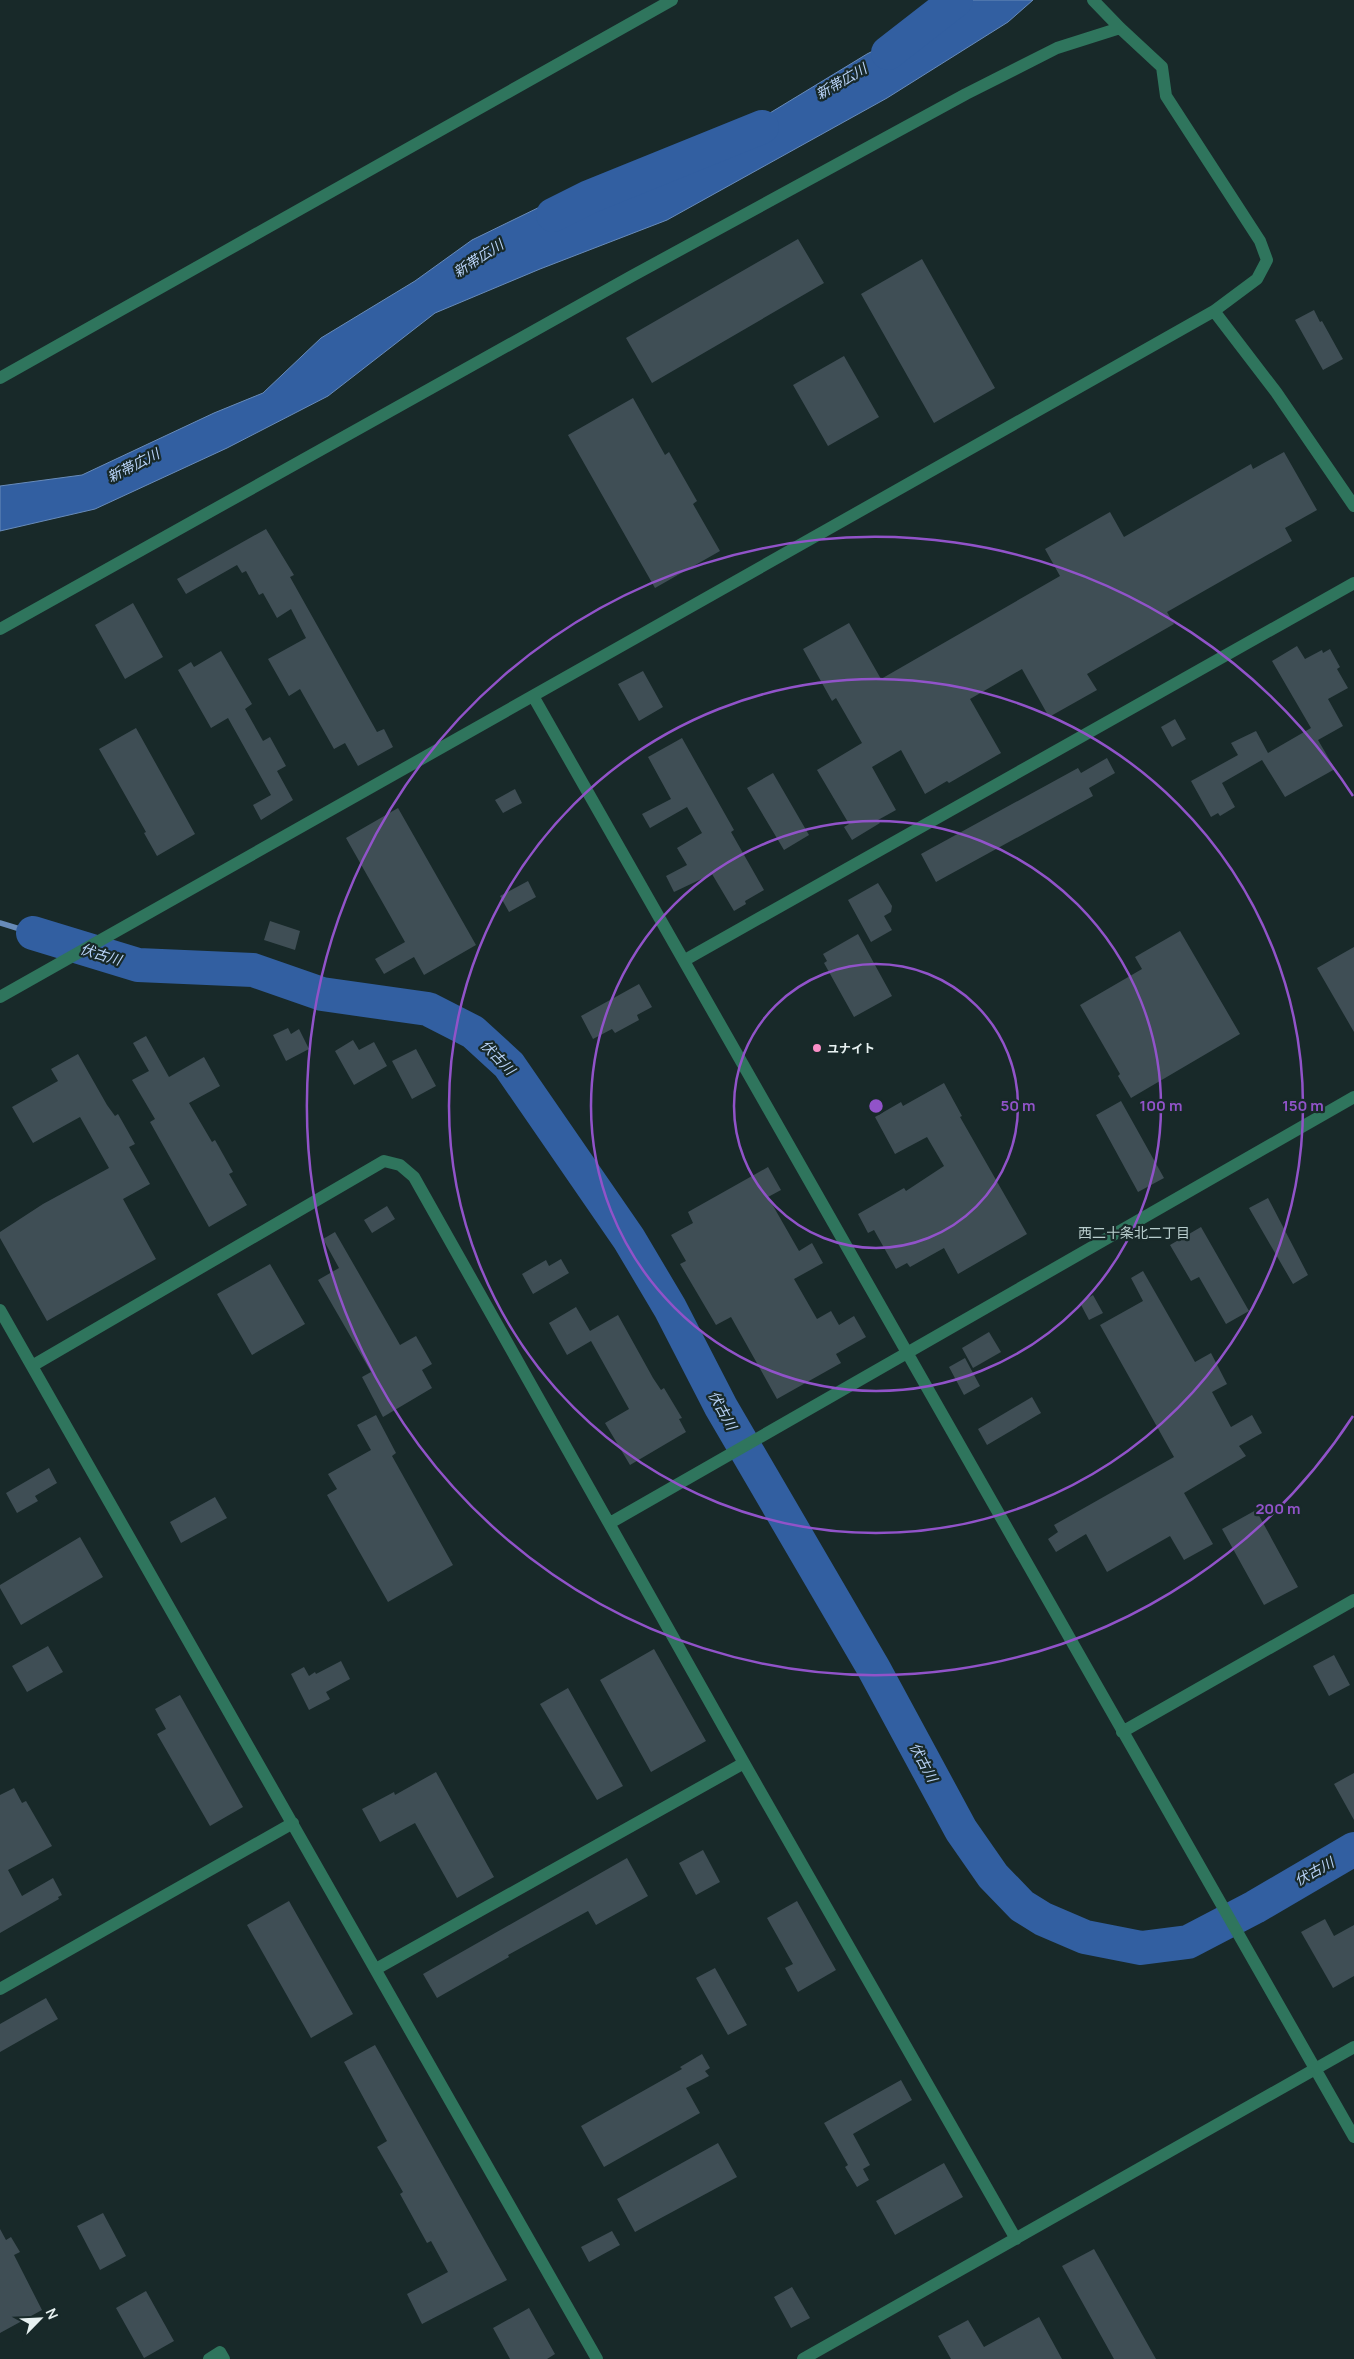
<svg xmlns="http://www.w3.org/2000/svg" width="1354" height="2359" font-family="Manrope,'Noto Sans JP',sans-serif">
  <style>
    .water { fill: #325fa1; stroke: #688bb9 }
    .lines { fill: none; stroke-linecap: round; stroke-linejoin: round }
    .stream { stroke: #688bb9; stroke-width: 5.5 }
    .river { stroke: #325fa1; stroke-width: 34 }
    .building { fill: #3f4e55 }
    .minor { stroke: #2f755d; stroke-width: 12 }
    .ring { fill: none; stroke: #9153c9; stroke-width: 2.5 }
    .poi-dot { fill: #fa8fc7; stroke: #182929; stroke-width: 2 }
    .labels { text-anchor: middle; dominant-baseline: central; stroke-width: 4.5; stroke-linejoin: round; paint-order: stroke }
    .poi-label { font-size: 12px; font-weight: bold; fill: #e7f1f1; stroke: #182929; text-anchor: start }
    .water-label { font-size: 14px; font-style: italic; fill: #bad4f9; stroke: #182929 }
    .neighbourhood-label { font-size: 14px; fill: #b8cdcd; stroke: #182929 }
    .centre { fill: #9153c9; stroke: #182929; stroke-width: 2.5 }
    .ring-label { font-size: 15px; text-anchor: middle; font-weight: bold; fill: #9153c9; stroke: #182929; stroke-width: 4.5; stroke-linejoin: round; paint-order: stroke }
  </style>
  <rect width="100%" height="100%" fill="#182929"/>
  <path class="water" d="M 973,0 L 1033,0 L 1008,22 L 887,98 L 667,220 L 540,269 L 435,313 L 328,396 L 227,448 L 95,509 L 0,531 L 0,486 L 82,475 L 214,413 L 263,393 L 321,338 L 415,281 L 472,240 L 548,203 L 653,184 L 867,54 Z"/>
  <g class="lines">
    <path class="stream" d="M 0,923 L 33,933"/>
    <path class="river" d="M 888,53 L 956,0
      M 553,215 L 589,197 L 762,127
      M 33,933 L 138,965 L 253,970 L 322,994 L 428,1009 L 473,1032 L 509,1065 L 629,1239 L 670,1308 L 721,1407 L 874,1669 L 961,1830 L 993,1876 L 1022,1906 L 1043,1919 L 1085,1937 L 1141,1948 L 1188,1942 L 1255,1907 L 1354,1849"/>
  </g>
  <path class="building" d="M 798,239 L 824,283 L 652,383 L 626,338 Z
    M 922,259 L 995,388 L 934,423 L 861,294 Z
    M 1314,310 L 1320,322 L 1322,321 L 1343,359 L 1323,370 L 1295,320 Z
    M 844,356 L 879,417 L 828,446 L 793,385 Z
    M 633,398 L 665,455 L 669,452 L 697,501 L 693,504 L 720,551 L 655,588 L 568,435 Z
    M 1284,452 L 1317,510 L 1285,528 L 1292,541 L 1167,612 L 1174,624 L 1087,674 L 1097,690 L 1049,717 L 1022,669 L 970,699 L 1001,753 L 949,783 L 947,781 L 925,794 L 901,750 L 872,767 L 896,810 L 878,820 L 880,823 L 852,840 L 844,827 L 849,824 L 817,770 L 862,743 L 836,698 L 832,701 L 803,649 L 849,623 L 881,679 L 1060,576 L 1045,549 L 1110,512 L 1124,537 L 1251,464 L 1253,469 Z
    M 266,529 L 294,575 L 290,577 L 377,732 L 384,729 L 393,747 L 358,766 L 345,743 L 334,749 L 300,689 L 289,696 L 268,659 L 306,638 L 291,609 L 277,618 L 263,593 L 259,595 L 246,571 L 242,573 L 237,565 L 186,594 L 177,579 Z
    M 133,603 L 163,657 L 125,679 L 95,625 Z
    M 1297,646 L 1305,659 L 1322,650 L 1323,653 L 1330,649 L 1340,667 L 1337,669 L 1348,688 L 1328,699 L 1343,726 L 1318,740 L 1335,769 L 1285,797 L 1262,760 L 1222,783 L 1235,807 L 1220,816 L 1218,813 L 1211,817 L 1191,781 L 1238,755 L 1231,743 L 1256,731 L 1268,753 L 1311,728 L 1272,661 Z
    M 221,651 L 252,704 L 245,709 L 263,741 L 270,737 L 286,766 L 277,771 L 293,800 L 261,820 L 253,805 L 271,795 L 228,718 L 211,728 L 178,670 L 191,662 L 194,667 Z
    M 643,671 L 663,707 L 639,721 L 618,684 Z
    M 1175,719 L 1186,739 L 1172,747 L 1161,727 Z
    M 136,728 L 195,834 L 157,856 L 144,833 L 146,832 L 99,749 Z
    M 682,738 L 734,830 L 731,832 L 764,890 L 745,901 L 746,904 L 734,911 L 712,874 L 674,892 L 666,876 L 687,865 L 677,848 L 702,833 L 687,807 L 650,828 L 642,814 L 671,799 L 648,757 Z
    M 1107,758 L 1115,773 L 1089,788 L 1093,796 L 936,882 L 921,854 L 1078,768 L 1081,773 Z
    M 773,773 L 809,835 L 784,850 L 747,788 Z
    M 515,789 L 522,803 L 503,813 L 495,800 Z
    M 398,808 L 476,945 L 424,975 L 414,957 L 384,974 L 375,959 L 405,942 L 346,838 Z
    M 528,881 L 536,897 L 509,912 L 500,896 Z
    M 878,883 L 892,906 L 891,912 L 884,916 L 892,930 L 871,942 L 848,900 Z
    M 270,921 L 300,931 L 295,950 L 264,940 Z
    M 1180,931 L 1240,1034 L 1131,1098 L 1118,1076 L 1120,1074 L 1080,1005 L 1142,969 L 1135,957 Z
    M 858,934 L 892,996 L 854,1017 L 824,963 L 827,961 L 823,954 Z
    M 1354,947 L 1354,1032 L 1317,968 Z
    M 639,984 L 652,1007 L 637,1015 L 639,1020 L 615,1033 L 612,1029 L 593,1039 L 581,1016 Z
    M 288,1028 L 291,1034 L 299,1029 L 309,1049 L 286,1061 L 273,1035 Z
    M 146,1036 L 169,1077 L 204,1057 L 220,1086 L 189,1103 L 212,1142 L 215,1140 L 233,1172 L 229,1174 L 247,1205 L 209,1227 L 150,1122 L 155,1119 L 132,1080 L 149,1071 L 133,1043 Z
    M 353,1040 L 359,1050 L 374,1042 L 387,1066 L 354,1085 L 335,1051 Z
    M 416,1049 L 436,1086 L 412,1099 L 392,1061 Z
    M 78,1054 L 107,1105 L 115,1116 L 118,1114 L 135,1144 L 129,1147 L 150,1184 L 123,1199 L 156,1259 L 47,1321 L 0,1238 L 0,1232 L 43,1204 L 109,1168 L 80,1117 L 33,1143 L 12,1107 L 58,1081 L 51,1069 Z
    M 944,1083 L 962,1116 L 960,1117 L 1027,1234 L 958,1274 L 944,1248 L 910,1267 L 907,1263 L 896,1269 L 874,1230 L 868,1233 L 858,1214 L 904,1188 L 906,1191 L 944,1166 L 927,1137 L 895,1154 L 875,1117 L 901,1102 L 903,1106 Z
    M 1121,1101 L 1164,1178 L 1138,1192 L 1096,1115 Z
    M 768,1167 L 781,1190 L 768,1197 L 799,1251 L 812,1243 L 823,1263 L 794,1279 L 817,1319 L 831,1311 L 839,1325 L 854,1316 L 866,1337 L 836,1354 L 841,1363 L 777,1399 L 731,1317 L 716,1325 L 680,1264 L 686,1261 L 671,1235 L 693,1223 L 688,1212 Z
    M 1268,1198 L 1308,1275 L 1293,1284 L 1249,1208 Z
    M 387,1206 L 395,1219 L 372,1233 L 364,1220 Z
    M 1201,1227 L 1249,1311 L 1226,1324 L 1199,1277 L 1191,1281 L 1170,1245 Z
    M 335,1232 L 400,1345 L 416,1336 L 432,1364 L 422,1370 L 432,1388 L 383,1417 L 362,1377 L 371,1372 L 318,1280 L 339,1268 L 323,1239 Z
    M 561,1259 L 569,1273 L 533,1294 L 522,1274 L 546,1260 L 549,1266 Z
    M 270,1264 L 305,1324 L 252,1355 L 217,1294 Z
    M 1143,1271 L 1195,1362 L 1211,1353 L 1227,1384 L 1212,1392 L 1231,1427 L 1252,1415 L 1262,1433 L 1239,1446 L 1246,1456 L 1184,1493 L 1213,1544 L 1184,1560 L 1170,1536 L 1107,1572 L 1086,1534 L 1056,1552 L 1048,1539 L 1058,1532 L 1054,1525 L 1174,1457 L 1100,1325 L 1143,1301 L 1131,1278 Z
    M 1093,1295 L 1103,1313 L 1089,1320 L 1080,1303 Z
    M 576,1307 L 590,1331 L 618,1315 L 653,1378 L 661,1390 L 664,1388 L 682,1418 L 679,1419 L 686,1432 L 630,1465 L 605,1423 L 629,1409 L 591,1341 L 567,1355 L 549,1323 Z
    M 989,1332 L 1001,1352 L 973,1368 L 962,1348 Z
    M 965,1358 L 980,1386 L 964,1395 L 949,1367 Z
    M 1032,1397 L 1041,1413 L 987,1445 L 978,1429 Z
    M 376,1415 L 396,1453 L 392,1456 L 453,1565 L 388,1602 L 327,1495 L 337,1489 L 328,1474 L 371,1450 L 357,1425 Z
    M 49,1468 L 57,1483 L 35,1496 L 38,1501 L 17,1513 L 6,1493 Z
    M 215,1497 L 227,1518 L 181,1543 L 170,1522 Z
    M 1256,1510 L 1298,1587 L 1264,1605 L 1222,1529 Z
    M 80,1537 L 103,1577 L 21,1625 L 0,1588 L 0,1585 Z
    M 48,1646 L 63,1672 L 27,1692 L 12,1666 Z
    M 654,1649 L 706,1741 L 651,1772 L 600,1680 Z
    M 1334,1655 L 1350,1685 L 1329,1696 L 1313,1666 Z
    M 341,1661 L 350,1679 L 326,1692 L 330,1699 L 309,1710 L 291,1674 L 304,1667 L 309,1676 L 315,1672 L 316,1674 Z
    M 568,1688 L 623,1786 L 597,1800 L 540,1704 Z
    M 180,1695 L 243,1807 L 210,1826 L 157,1734 L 166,1729 L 155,1709 Z
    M 436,1772 L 494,1877 L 457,1898 L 415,1823 L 380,1842 L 362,1809 L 394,1792 L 395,1795 Z
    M 1354,1773 L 1354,1820 L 1334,1784 Z
    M 14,1788 L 22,1803 L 26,1801 L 52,1846 L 8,1870 L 22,1896 L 53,1878 L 62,1895 L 58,1897 L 59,1899 L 0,1933 L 0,1795 Z
    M 703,1850 L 720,1882 L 696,1895 L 679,1863 Z
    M 627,1858 L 648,1896 L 596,1925 L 588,1911 L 508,1955 L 509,1957 L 437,1998 L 423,1974 Z
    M 289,1901 L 353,2014 L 311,2038 L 247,1925 Z
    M 797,1901 L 836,1970 L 798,1992 L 785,1968 L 793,1964 L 767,1918 Z
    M 1325,1919 L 1334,1936 L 1354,1925 L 1354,1976 L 1333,1988 L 1301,1932 Z
    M 715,1968 L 747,2025 L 728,2035 L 696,1978 Z
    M 46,1998 L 58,2019 L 0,2052 L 0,2024 Z
    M 375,2045 L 507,2280 L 422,2324 L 407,2294 L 448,2272 L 431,2241 L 427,2243 L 400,2194 L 403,2192 L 377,2147 L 387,2141 L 344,2062 Z
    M 702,2054 L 710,2068 L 705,2071 L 709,2076 L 686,2088 L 700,2113 L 604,2167 L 581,2126 L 682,2069 L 680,2067 Z
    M 901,2080 L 912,2100 L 853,2134 L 870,2165 L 863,2169 L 869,2180 L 857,2187 L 845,2167 L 848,2165 L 824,2123 Z
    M 718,2143 L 737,2177 L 635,2232 L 617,2199 Z
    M 944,2163 L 963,2197 L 895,2235 L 876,2201 Z
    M 103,2213 L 126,2256 L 100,2270 L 77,2226 Z
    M 0,2229 L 6,2240 L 11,2237 L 20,2252 L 14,2255 L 42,2310 L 0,2333 Z
    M 612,2231 L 620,2245 L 589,2262 L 581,2247 Z
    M 1094,2249 L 1156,2359 L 1114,2359 L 1062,2266 Z
    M 792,2287 L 810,2318 L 791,2328 L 774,2297 Z
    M 146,2291 L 174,2341 L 144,2358 L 116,2308 Z
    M 529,2308 L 555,2354 L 547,2359 L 510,2359 L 493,2328 Z
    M 1039,2317 L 1062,2359 L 951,2359 L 938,2336 L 968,2320 L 984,2347 Z"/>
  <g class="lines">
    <path class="minor" d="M 1214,311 L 1276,392 L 1354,506
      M 0,378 L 672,0
      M 0,629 L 632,276 L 966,94 L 1057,48 L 1120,28
      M 533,696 L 1354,2137
      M 685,960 L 1354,583
      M 0,997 L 1214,311 L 1257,279 L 1267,260 L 1260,241 L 1166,96 L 1162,67 L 1120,28 L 1093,0
      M 0,1310 L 597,2359
      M 32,1366 L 384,1161 L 400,1165 L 414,1177 L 744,1763 L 1016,2239
      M 610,1523 L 1354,1097
      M 1122,1732 L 1354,1600
      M 376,1969 L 744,1763
      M 0,1989 L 293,1823
      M 209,2359 L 220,2352 L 224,2359
      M 803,2359 L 1354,2047"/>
  </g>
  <g class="ring">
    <circle cx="876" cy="1106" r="142"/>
    <circle cx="876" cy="1106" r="285"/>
    <circle cx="876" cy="1106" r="427"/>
    <path d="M1353 1416A569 569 0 1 1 1353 796"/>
  </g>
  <circle class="poi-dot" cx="817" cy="1048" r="5"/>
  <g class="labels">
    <g class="poi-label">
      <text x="827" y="1048">ユナイト</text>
    </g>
    <g class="water-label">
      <text transform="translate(841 81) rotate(-30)">新帯広川</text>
      <text transform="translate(478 258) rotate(-33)">新帯広川</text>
      <text transform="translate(133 465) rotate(-27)">新帯広川</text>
      <text transform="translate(101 954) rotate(17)">伏古川</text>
      <text transform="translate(498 1057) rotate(46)">伏古川</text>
      <text transform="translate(723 1410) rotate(61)">伏古川</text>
      <text transform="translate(924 1762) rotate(62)">伏古川</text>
      <text transform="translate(1314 1871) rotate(-29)">伏古川</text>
    </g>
    <g class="neighbourhood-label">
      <text x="1134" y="1232">西二十条北二丁目</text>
    </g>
  </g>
  <circle cx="876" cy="1106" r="8" class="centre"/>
  <g class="ring-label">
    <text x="1018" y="1111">50 m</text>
    <text x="1161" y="1111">100 m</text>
    <text x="1303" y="1111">150 m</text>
    <text x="1278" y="1514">200 m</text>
  </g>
  <g transform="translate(40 2319) rotate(66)" stroke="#182929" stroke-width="4" paint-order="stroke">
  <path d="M0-4L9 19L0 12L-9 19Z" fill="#e7f1f1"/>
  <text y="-8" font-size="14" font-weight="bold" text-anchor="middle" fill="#e7f1f1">N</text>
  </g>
</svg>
